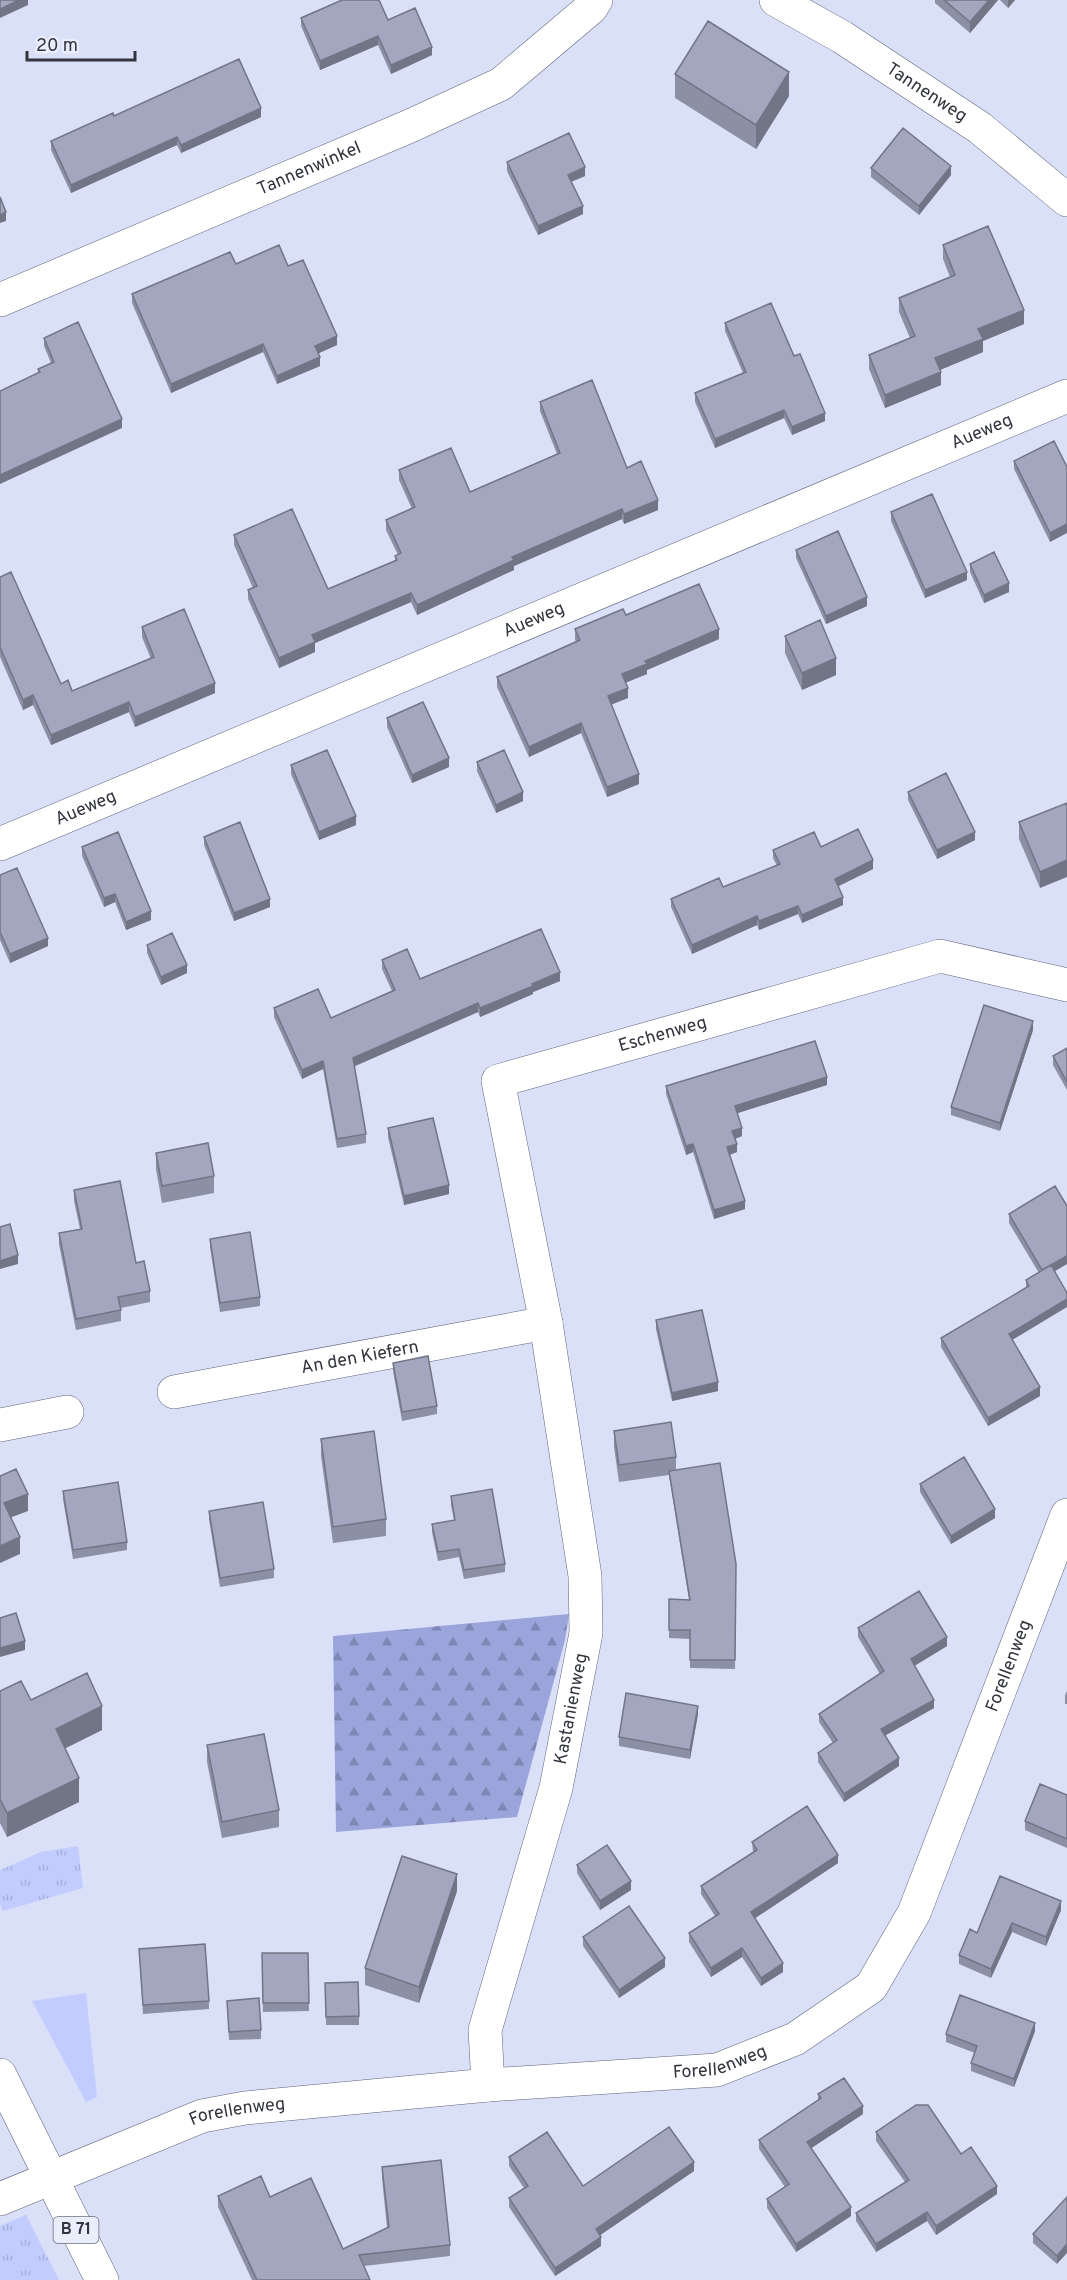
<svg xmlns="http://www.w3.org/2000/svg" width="1067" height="2280" font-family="Overpass,sans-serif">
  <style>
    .grass { fill: #c2ccff }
    .forest { fill: url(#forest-firs) }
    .park { fill: url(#park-tufts) }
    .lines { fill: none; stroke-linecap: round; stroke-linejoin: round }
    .minor-casing { stroke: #5f6379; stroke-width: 34 }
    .major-casing { stroke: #5f6379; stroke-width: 34 }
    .minor { stroke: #fff; stroke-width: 33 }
    .major { stroke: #fff; stroke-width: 33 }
    .wall { fill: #8b90a4 }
    .shaded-wall { fill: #717586 }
    .building { fill: #a2a7bf; stroke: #717586; stroke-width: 1.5 }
    .labels { text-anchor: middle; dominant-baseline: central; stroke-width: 4.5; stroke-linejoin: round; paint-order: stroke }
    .shield { fill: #eaedfc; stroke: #696c77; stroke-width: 1.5 }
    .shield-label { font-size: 16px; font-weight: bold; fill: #32343e }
    .street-label { font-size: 18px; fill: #32343e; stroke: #eaedfc }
  </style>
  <defs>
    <pattern id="forest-firs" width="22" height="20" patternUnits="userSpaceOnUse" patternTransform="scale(1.5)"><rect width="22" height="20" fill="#9ba5dc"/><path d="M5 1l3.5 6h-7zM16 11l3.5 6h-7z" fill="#7f87b4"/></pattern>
    <pattern id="park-tufts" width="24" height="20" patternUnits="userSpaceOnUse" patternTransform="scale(1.5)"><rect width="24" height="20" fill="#c2ccff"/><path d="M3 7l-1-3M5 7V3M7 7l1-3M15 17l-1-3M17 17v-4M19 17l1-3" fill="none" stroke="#a7b0dc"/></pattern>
  </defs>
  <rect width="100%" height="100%" fill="#dae0f8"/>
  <path class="grass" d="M 86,1993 L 97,2097 L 86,2102 L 32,2001 Z"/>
  <path class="forest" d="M 569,1614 L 565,1640 L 517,1817 L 336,1832 L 333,1636 Z"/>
  <path class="park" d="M 78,1846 L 83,1888 L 3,1911 L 0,1904 L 0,1870 L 41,1852 Z
    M 26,2215 L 59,2280 L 0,2280 L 0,2226 Z"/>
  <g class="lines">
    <defs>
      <g id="minor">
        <path id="s1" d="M 776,0 L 842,37 L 980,128 L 1067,200"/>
        <path id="s2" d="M 0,300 L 410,126 L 501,84 L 591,8 L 596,0"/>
        <path id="s3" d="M 0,844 L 1067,396"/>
        <path id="s4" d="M 174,1392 L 546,1323"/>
        <path d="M 0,1425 L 67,1412"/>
        <path id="s5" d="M 488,2085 L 485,2030 L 556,1788 L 586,1633 L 585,1576 L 546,1323 L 498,1081 L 940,956 L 1067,985"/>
        <path id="s6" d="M 0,2199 L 202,2116 L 245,2108 L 488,2085 L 717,2070 L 795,2039 L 871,1987 L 914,1913 L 1067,1515"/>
      </g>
      <path id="major" d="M 0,2075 L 102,2280"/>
    </defs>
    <use href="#minor" class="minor-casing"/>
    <use href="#major" class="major-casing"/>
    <use href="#minor" class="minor"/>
    <use href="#major" class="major"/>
  </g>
  <path class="wall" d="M 935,0 L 998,0 L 970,33 L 935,3 Z
    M 1000,0 L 1015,0 L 1008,8 Z
    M 301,18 L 388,20 L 432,55 L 391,74 L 378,45 L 320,70 L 301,26 Z
    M 675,74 L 789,96 L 756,149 L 675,98 Z
    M 114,116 L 261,117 L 181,153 L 177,145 L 71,193 L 51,150 L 51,141 Z
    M 507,162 L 585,176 L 571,182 L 583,214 L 538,235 L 507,171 Z
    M 871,168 L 951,175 L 919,215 L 871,177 Z
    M 943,245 L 1024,324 L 983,341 L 983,352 L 940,370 L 941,385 L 885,408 L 869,369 L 869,355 L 910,338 L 899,312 L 899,298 L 950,277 L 943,259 Z
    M 236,264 L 288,266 L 337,345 L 318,353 L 320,366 L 277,384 L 263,352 L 171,393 L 132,303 L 132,294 Z
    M 725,323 L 794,356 L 825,421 L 792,435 L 784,418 L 715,448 L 695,402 L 695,393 L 743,373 L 725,331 Z
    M 44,338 L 122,428 L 38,373 L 38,369 L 51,363 L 44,346 Z
    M 540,402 L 627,468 L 658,510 L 624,524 L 622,519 L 514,566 L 514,570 L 417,615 L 411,602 L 315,643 L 315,652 L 279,668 L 248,599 L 248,590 L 253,588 L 234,545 L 234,535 L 328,589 L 395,561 L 395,556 L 398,555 L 386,530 L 386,520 L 412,509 L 399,480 L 399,470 L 470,492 L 557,454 L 540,411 Z
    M 1014,461 L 1067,467 L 1050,542 L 1014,469 Z
    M 891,512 L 967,580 L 925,598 L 891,521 Z
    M 796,550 L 867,606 L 826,624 L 796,558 Z
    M 970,564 L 1009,592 L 984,603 L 970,572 Z
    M 0,577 L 61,684 L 72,691 L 151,659 L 142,637 L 142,627 L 215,693 L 135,727 L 129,712 L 51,745 L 33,705 L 23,710 L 0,657 Z
    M 626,615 L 719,639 L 647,670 L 647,674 L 625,683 L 628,698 L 611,704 L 639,784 L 607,797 L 581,733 L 529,757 L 497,687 L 497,677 L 576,642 L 575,639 L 575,629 Z
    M 785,636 L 836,675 L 802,690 L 785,653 Z
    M 387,718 L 449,767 L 412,783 L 387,727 Z
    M 477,762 L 523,801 L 496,813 L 477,771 Z
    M 291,765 L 356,825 L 319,840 L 291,774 Z
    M 908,792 L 975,840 L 937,859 L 908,800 Z
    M 1067,803 L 1040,888 L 1019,839 L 1019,822 Z
    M 204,837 L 270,907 L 234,921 L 204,845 Z
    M 82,847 L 151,920 L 126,930 L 115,902 L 104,907 L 82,856 Z
    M 821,847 L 873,869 L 838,886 L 843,905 L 802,923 L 798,914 L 759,930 L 757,925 L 692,954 L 671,907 L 671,899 L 723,887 L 777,866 L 773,858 L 773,850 Z
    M 0,875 L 48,946 L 10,963 L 0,940 Z
    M 147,945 L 187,973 L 161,985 L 147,953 Z
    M 382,960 L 420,979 L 560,981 L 533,992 L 533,994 L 480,1017 L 478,1012 L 354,1066 L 366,1134 L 366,1143 L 337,1148 L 323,1069 L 302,1079 L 274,1017 L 274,1008 L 331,1018 L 392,991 L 382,969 Z
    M 1033,1030 L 1000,1131 L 951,1115 L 951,1107 Z
    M 1067,1048 L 1067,1090 L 1053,1065 L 1053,1056 Z
    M 827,1085 L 737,1113 L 742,1136 L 735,1139 L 737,1152 L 730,1155 L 745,1209 L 714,1219 L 693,1152 L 686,1155 L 666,1094 L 666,1086 Z
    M 388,1128 L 449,1194 L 404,1205 L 388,1137 Z
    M 156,1153 L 214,1176 L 214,1193 L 162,1203 L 156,1169 Z
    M 74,1190 L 136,1263 L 150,1291 L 150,1302 L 121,1308 L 121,1321 L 76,1330 L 59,1244 L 59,1233 L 80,1229 L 74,1201 Z
    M 1009,1214 L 1054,1272 L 1012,1340 L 1040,1396 L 988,1426 L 941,1347 L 941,1338 L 1026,1288 L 1026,1280 L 1039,1273 L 1009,1223 Z
    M 210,1239 L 260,1297 L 260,1306 L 220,1312 L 210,1247 Z
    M 656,1320 L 718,1391 L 672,1401 L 656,1329 Z
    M 393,1363 L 437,1406 L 437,1414 L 402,1421 L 393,1371 Z
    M 614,1431 L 676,1457 L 676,1470 L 736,1564 L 735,1669 L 690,1668 L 690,1639 L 669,1638 L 669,1599 L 689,1600 L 669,1475 L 619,1482 L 614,1447 Z
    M 321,1439 L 386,1519 L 386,1536 L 333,1543 L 321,1456 Z
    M 920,1484 L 995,1518 L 951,1544 L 920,1492 Z
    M 63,1491 L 127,1542 L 127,1550 L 73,1559 L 63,1499 Z
    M 451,1496 L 505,1564 L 505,1572 L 464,1579 L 459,1557 L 438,1561 L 432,1532 L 432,1524 L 454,1520 L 451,1505 Z
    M 209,1511 L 274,1569 L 274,1578 L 220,1587 L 209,1519 Z
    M 858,1628 L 947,1646 L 914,1666 L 934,1708 L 885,1735 L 899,1766 L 844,1802 L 818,1762 L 818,1753 L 833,1743 L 819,1722 L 819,1714 L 880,1674 L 858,1637 Z
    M 0,1691 L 31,1700 L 102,1730 L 65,1748 L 79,1802 L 7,1837 L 0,1823 Z
    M 1067,1691 L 1067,1704 L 1065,1704 L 1065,1695 Z
    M 698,1714 L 690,1759 L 619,1746 L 619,1737 Z
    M 207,1745 L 279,1810 L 279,1827 L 222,1838 L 207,1762 Z
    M 1067,1795 L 1067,1848 L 1025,1830 L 1025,1821 Z
    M 752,1842 L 838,1863 L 755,1918 L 783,1972 L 761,1986 L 742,1957 L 711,1977 L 689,1942 L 689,1933 L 715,1916 L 701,1894 L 701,1886 L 753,1852 Z
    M 577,1865 L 631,1890 L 600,1910 L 577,1873 Z
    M 457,1891 L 419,2003 L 365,1985 L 365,1968 Z
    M 1061,1910 L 1046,1946 L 1012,1932 L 991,1978 L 959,1964 L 959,1955 L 977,1933 Z
    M 583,1937 L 665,1967 L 619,1998 L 583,1946 Z
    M 139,1949 L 209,2001 L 209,2009 L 143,2014 Z
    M 262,1953 L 308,1953 L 309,2011 L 263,2012 Z
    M 325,1983 L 359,2016 L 359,2025 L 326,2025 Z
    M 227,2001 L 261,2030 L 261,2039 L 229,2040 Z
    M 1035,2031 L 1014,2087 L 971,2071 L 971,2063 L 975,2053 L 946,2042 L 946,2034 Z
    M 818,2094 L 863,2114 L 811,2148 L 851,2216 L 796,2252 L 767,2208 L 767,2199 L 785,2187 L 759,2149 L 759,2140 L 818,2100 Z
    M 876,2132 L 961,2154 L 997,2194 L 936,2235 L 927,2221 L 876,2252 L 856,2221 L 856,2213 L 905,2182 L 876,2141 Z
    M 509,2157 L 583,2186 L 694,2171 L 600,2235 L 601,2246 L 555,2276 L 509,2207 L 509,2198 L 524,2188 L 509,2166 Z
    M 382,2167 L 450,2245 L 450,2256 L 364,2266 L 370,2280 L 252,2280 L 218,2207 L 218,2196 L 270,2197 L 343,2249 L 387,2228 L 382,2178 Z
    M 1067,2197 L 1057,2264 L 1033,2243 L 1033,2234 Z"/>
  <path class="shaded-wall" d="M 19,0 L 28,0 L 28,5 L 0,18 L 0,9 Z
    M 989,0 L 998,0 L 970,33 L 970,22 Z
    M 1008,0 L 1015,0 L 1008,8 Z
    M 378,36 L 378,45 L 320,70 L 320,61 Z
    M 432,47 L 432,55 L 391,74 L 391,65 Z
    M 789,72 L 789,96 L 756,149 L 756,125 Z
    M 261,108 L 261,117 L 181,153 L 181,145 Z
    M 177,137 L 177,145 L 71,193 L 71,185 Z
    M 951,166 L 951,175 L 919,215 L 919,206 Z
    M 585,167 L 585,176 L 568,183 L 568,175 Z
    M 583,206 L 583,214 L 538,235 L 538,226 Z
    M 6,212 L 6,221 L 0,223 L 0,215 Z
    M 1024,310 L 1024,324 L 983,341 L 983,352 L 935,372 L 935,358 L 978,329 Z
    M 337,336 L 337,345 L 315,355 L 315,346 Z
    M 263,344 L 263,352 L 171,393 L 171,384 Z
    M 320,357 L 320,366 L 277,384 L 277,376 Z
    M 941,372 L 941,385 L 885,408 L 885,395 Z
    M 784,410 L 784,418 L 715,448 L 715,439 Z
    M 825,413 L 825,421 L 792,435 L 792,427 Z
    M 122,419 L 122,428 L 0,484 L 0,475 Z
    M 658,500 L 658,510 L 624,524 L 624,514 Z
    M 622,509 L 622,519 L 514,566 L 514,570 L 417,615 L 417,605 L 512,557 Z
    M 1067,524 L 1067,533 L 1050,542 L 1050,533 Z
    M 967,572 L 967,580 L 925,598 L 925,590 Z
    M 1009,583 L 1009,592 L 984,603 L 984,595 Z
    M 411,593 L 411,602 L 315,643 L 315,652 L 279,668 L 279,658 L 312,635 Z
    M 867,597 L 867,606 L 826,624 L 826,616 Z
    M 719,629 L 719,639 L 647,670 L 647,674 L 622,684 L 622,674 L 645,661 Z
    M 836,658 L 836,675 L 802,690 L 802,673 Z
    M 215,683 L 215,693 L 135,727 L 135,717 Z
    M 628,688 L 628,698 L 608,706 L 608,696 Z
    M 33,695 L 33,705 L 23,710 L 23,700 Z
    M 129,702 L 129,712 L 51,745 L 51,735 Z
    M 581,723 L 581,733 L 529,757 L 529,747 Z
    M 449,758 L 449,767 L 412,783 L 412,775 Z
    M 639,774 L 639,784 L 607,797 L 607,787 Z
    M 523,792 L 523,801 L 496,813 L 496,805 Z
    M 356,816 L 356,825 L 319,840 L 319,832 Z
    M 975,832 L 975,840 L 937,859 L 937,850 Z
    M 873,860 L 873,869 L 835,888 L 835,879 Z
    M 1067,860 L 1067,877 L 1040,888 L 1040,872 Z
    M 115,894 L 115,902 L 104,907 L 104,898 Z
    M 843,897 L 843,905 L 802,923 L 802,915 Z
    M 270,899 L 270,907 L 234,921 L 234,913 Z
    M 798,906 L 798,914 L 759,930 L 759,921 Z
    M 151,911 L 151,920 L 126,930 L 126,922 Z
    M 757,916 L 757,925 L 692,954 L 692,945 Z
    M 48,938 L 48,946 L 10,963 L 10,954 Z
    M 187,965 L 187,973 L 161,985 L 161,977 Z
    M 560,972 L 560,981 L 533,992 L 533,994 L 480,1017 L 480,1008 Z
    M 478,1003 L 478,1012 L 353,1067 L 353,1058 Z
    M 1033,1021 L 1033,1030 L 1000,1131 L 1000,1123 Z
    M 323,1061 L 323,1069 L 302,1079 L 302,1070 Z
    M 827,1077 L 827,1085 L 735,1114 L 735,1106 Z
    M 742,1128 L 742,1136 L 732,1140 L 732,1131 Z
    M 693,1144 L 693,1152 L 686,1155 L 686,1146 Z
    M 737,1144 L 737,1152 L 727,1155 L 727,1147 Z
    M 449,1185 L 449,1194 L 404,1205 L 404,1196 Z
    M 745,1201 L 745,1209 L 714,1219 L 714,1210 Z
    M 18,1255 L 18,1264 L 0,1269 L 0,1261 Z
    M 1067,1256 L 1067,1264 L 1042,1279 L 1042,1270 Z
    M 1067,1299 L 1067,1307 L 1009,1342 L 1009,1334 Z
    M 718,1382 L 718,1391 L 672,1401 L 672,1393 Z
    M 1040,1387 L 1040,1396 L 988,1426 L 988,1418 Z
    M 28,1494 L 28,1511 L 4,1520 L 4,1503 Z
    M 995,1509 L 995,1518 L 951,1544 L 951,1536 Z
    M 20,1537 L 20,1554 L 0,1563 L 0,1546 Z
    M 947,1637 L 947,1646 L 911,1668 L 911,1659 Z
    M 25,1641 L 25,1650 L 0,1657 L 0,1648 Z
    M 934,1700 L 934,1708 L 881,1738 L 881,1729 Z
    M 102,1706 L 102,1730 L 56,1753 L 56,1729 Z
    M 698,1706 L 698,1714 L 690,1759 L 690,1750 Z
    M 899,1758 L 899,1766 L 844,1802 L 844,1794 Z
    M 79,1778 L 79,1802 L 7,1837 L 7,1813 Z
    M 838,1855 L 838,1863 L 751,1921 L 751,1912 Z
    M 457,1874 L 457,1891 L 419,2003 L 419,1987 Z
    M 631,1881 L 631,1890 L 600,1910 L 600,1901 Z
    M 1061,1901 L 1061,1910 L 1046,1946 L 1046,1937 Z
    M 1012,1923 L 1012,1932 L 991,1978 L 991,1969 Z
    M 742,1948 L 742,1957 L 711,1977 L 711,1968 Z
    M 665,1958 L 665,1967 L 619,1998 L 619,1990 Z
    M 783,1963 L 783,1972 L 761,1986 L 761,1978 Z
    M 1035,2023 L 1035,2031 L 1014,2087 L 1014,2079 Z
    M 863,2106 L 863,2114 L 807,2151 L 807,2142 Z
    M 694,2162 L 694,2171 L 596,2238 L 596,2229 Z
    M 997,2186 L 997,2194 L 936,2235 L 936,2226 Z
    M 851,2207 L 851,2216 L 796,2252 L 796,2244 Z
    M 927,2212 L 927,2221 L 876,2252 L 876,2244 Z
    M 601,2237 L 601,2246 L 555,2276 L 555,2268 Z
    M 1067,2244 L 1067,2253 L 1057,2264 L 1057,2256 Z"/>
  <path class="building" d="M 0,0 L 19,0 L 0,9 Z
    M 342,0 L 379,0 L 388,20 L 415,8 L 432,47 L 391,65 L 378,36 L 320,61 L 301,18 Z
    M 944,0 L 989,0 L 970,22 Z
    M 708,21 L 789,72 L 756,125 L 675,74 Z
    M 239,59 L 261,108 L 181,145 L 177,137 L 71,185 L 51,141 L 113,113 L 114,116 Z
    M 903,128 L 951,166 L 919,206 L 871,168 Z
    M 569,133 L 585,167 L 568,175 L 583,206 L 538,226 L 507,162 Z
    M 0,197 L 6,212 L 0,215 Z
    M 988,226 L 1024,310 L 978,329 L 983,339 L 935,358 L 941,372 L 885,395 L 869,355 L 915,336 L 899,298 L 955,275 L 943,245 Z
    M 279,245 L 288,266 L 303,260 L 337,336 L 315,346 L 320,357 L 277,376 L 263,344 L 171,384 L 132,294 L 230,252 L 236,264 Z
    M 771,303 L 794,356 L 800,354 L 825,413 L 792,427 L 784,410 L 715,439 L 695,393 L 746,372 L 725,323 Z
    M 78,322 L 122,419 L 0,475 L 0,391 L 40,372 L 38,369 L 54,362 L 44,338 Z
    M 592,380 L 627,468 L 641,461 L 658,500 L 624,514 L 622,509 L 512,557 L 514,560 L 417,605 L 411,593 L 312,635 L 315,642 L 279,658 L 248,590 L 257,586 L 234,535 L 292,509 L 328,589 L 397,560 L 395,556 L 401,553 L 386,520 L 415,507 L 399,470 L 451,448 L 470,492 L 560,453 L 540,402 Z
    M 1054,441 L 1067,467 L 1067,524 L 1050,533 L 1014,461 Z
    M 932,494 L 967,572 L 925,590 L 891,512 Z
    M 838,531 L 867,597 L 826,616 L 796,550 Z
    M 994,552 L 1009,583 L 984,595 L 970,564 Z
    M 11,572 L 61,684 L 68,680 L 72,691 L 154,657 L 142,627 L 184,609 L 215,683 L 135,717 L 129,702 L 51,735 L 33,695 L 23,700 L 0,647 L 0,577 Z
    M 699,584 L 719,629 L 645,661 L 647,664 L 622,674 L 628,688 L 608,696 L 639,774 L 607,787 L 581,723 L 529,747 L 497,677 L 580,640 L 575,629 L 623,609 L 626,615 Z
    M 820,620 L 836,658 L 802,673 L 785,636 Z
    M 423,702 L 449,758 L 412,775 L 387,718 Z
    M 327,750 L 356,816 L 319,832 L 291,765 Z
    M 504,750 L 523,792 L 496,805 L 477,762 Z
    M 946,773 L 975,832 L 937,850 L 908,792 Z
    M 1067,803 L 1067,860 L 1040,872 L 1019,822 Z
    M 240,822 L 270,899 L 234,913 L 204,837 Z
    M 858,829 L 873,860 L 835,879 L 843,897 L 802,915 L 798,906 L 759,921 L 757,916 L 692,945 L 671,899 L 719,878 L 723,887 L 780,864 L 773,850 L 814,832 L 821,847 Z
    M 118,832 L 151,911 L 126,922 L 115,894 L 104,898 L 82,847 Z
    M 17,868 L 48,938 L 10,954 L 0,932 L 0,875 Z
    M 541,929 L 560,972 L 532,984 L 533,986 L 480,1008 L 478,1003 L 353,1058 L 366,1134 L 337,1139 L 323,1061 L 302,1070 L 274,1008 L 318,989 L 331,1018 L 395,990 L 382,960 L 407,949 L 420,979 Z
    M 172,933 L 187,965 L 161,977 L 147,945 Z
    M 984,1005 L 1033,1021 L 1000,1123 L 951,1107 Z
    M 815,1041 L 827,1077 L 735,1106 L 742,1128 L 732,1131 L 737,1144 L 727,1147 L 745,1201 L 714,1210 L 693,1144 L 686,1146 L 666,1086 Z
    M 1067,1048 L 1067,1082 L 1053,1056 Z
    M 433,1118 L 449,1185 L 404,1196 L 388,1128 Z
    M 208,1143 L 214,1176 L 162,1186 L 156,1153 Z
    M 120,1181 L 136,1263 L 144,1261 L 150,1291 L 118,1297 L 121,1310 L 76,1319 L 59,1233 L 82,1229 L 74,1190 Z
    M 1055,1186 L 1067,1206 L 1067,1256 L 1042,1270 L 1009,1214 Z
    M 10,1224 L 18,1255 L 0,1261 L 0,1227 Z
    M 250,1232 L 260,1297 L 220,1303 L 210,1239 Z
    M 1051,1265 L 1067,1293 L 1067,1299 L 1009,1334 L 1040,1387 L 988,1418 L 941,1338 L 1029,1286 L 1026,1280 Z
    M 702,1310 L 718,1382 L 672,1393 L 656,1320 Z
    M 428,1356 L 437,1406 L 402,1412 L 393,1363 Z
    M 671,1422 L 676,1457 L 619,1465 L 614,1431 Z
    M 374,1431 L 386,1519 L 333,1527 L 321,1439 Z
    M 964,1457 L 995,1509 L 951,1536 L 920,1484 Z
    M 720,1463 L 736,1564 L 735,1660 L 690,1660 L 690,1630 L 669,1630 L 669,1599 L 690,1600 L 669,1471 Z
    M 16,1469 L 28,1494 L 4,1503 L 20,1537 L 0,1546 L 0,1476 Z
    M 118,1482 L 127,1542 L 73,1550 L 63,1491 Z
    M 492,1489 L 505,1564 L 464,1570 L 459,1549 L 438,1552 L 432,1524 L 455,1520 L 451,1496 Z
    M 263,1502 L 274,1569 L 220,1578 L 209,1511 Z
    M 919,1591 L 947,1637 L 911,1659 L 934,1700 L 881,1729 L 899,1758 L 844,1794 L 818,1753 L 837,1740 L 819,1714 L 884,1671 L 858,1628 Z
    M 16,1613 L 25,1641 L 0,1648 L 0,1618 Z
    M 87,1673 L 102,1706 L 56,1729 L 79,1778 L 7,1813 L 0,1799 L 0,1691 L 21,1681 L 31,1700 Z
    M 626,1693 L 698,1706 L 690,1750 L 619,1737 Z
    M 264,1734 L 279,1810 L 222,1822 L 207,1745 Z
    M 1040,1784 L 1067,1795 L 1067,1839 L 1025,1821 Z
    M 807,1806 L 838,1855 L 751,1912 L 783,1963 L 761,1978 L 742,1948 L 711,1968 L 689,1933 L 719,1914 L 701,1886 L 757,1850 L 752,1842 Z
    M 607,1845 L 631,1881 L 600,1901 L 577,1865 Z
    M 402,1856 L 457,1874 L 419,1987 L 365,1968 Z
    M 1000,1876 L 1061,1901 L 1046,1937 L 1012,1923 L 991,1969 L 959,1955 L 970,1929 L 977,1933 Z
    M 629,1906 L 665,1958 L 619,1990 L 583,1937 Z
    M 205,1944 L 209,2001 L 143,2005 L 139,1949 Z
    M 262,1953 L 308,1953 L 309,2003 L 263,2003 Z
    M 358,1982 L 359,2016 L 326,2017 L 325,1983 Z
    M 960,1995 L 1035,2023 L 1014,2079 L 971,2063 L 977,2046 L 946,2034 Z
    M 259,1998 L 261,2030 L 229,2032 L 227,2001 Z
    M 844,2078 L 863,2106 L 807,2142 L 851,2207 L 796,2244 L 767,2199 L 789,2184 L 759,2140 L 821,2098 L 818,2094 Z
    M 916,2105 L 928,2105 L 961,2154 L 971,2147 L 997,2186 L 936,2226 L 927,2212 L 876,2244 L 856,2213 L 909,2180 L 876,2132 Z
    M 669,2127 L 694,2162 L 596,2229 L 601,2237 L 555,2268 L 509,2198 L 528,2186 L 509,2157 L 547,2132 L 583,2186 Z
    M 441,2160 L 450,2245 L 359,2255 L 370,2280 L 257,2280 L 218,2196 L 261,2176 L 270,2197 L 311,2178 L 343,2249 L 389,2227 L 382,2167 Z
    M 1067,2197 L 1067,2244 L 1057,2256 L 1033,2234 Z"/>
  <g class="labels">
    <rect class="shield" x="53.5" y="2217" width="45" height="26" rx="4.5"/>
    <g class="shield-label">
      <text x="76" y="2230">B 71</text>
    </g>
    <g class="street-label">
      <text stroke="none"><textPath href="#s1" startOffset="177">Tannenweg</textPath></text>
      <text stroke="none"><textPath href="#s2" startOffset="336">Tannenwinkel</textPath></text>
      <text stroke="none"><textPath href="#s3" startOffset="1065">Aueweg</textPath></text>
      <text stroke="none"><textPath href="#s3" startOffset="579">Aueweg</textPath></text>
      <text stroke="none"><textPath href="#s3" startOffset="93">Aueweg</textPath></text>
      <text stroke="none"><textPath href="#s5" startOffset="1196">Eschenweg</textPath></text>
      <text stroke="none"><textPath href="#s4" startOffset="189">An den Kiefern</textPath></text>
      <text stroke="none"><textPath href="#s6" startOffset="1262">Forellenweg</textPath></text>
      <text stroke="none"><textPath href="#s5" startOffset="388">Kastanienweg</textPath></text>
      <text stroke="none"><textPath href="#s6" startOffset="740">Forellenweg</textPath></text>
      <text stroke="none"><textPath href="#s6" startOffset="254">Forellenweg</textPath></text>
    </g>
  </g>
  <path d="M27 51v9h108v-9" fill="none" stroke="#32343e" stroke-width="3"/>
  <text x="36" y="51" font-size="18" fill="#32343e" stroke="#eaedfc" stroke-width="4.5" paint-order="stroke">20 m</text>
</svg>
